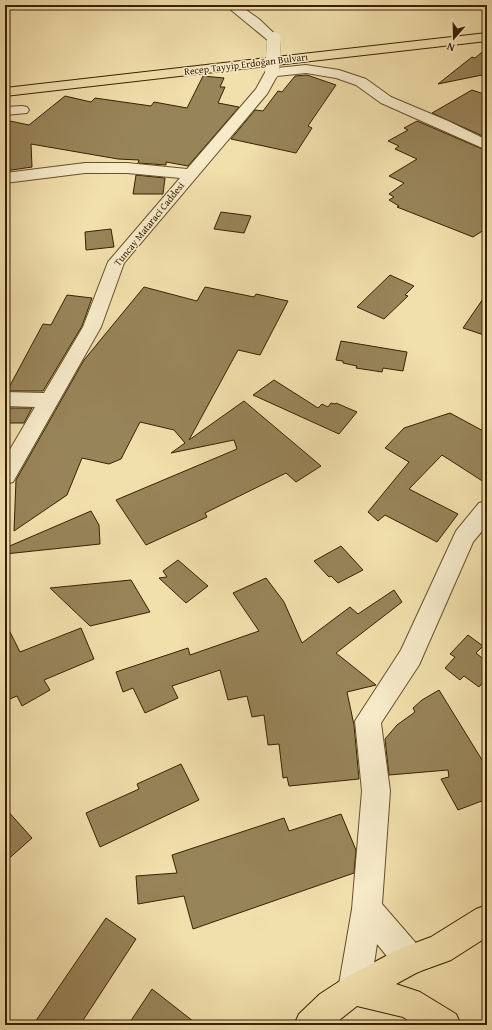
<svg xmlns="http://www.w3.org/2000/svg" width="492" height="1030" font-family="'Gentium Book Plus',serif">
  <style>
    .building { fill: #988459; stroke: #382100 }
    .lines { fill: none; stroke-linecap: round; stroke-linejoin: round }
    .minor-casing { stroke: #66502b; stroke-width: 2 }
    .primary-casing { stroke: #382100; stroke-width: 2 }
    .minor { fill: #f6eac9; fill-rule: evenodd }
    .primary { fill: #f1dfac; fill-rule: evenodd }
    .minor-bridge-casing { stroke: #66502b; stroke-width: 14; stroke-linecap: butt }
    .minor-bridge { stroke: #f6eac9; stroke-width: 14 }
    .labels { text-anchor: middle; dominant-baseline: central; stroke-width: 3; stroke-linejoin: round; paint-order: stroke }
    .far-street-label { font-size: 10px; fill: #382100; stroke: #f6eac9 }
  </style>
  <rect width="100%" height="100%" fill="#f1dfac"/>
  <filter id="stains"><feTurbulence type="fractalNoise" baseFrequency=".005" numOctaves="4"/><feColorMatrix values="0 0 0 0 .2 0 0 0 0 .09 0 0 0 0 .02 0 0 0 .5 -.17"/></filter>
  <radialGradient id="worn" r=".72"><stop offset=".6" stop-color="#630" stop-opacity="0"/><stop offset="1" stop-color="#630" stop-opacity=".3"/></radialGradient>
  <path class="building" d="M 487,48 L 487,74 L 438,84 L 472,57 L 475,58 Z
    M 307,75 L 336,85 L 308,126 L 312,128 L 296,153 L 231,139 L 255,110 L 263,111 L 278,91 L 282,92 L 295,76 Z
    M 203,76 L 224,78 L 220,87 L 225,87 L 218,103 L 239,107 L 188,166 L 166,162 L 166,165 L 138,163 L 139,160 L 118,159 L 31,144 L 32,167 L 5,171 L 5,120 L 29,125 L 65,96 L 91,102 L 95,98 L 151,106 L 154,102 L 187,108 Z
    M 472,90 L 487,95 L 487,138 L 432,113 Z
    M 417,121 L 487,151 L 487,228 L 473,237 L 397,207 L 399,206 L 389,200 L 394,197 L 389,194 L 404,183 L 389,176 L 417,159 L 395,149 L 399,146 L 388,141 L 408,130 L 404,128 Z
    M 136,175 L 165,178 L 163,194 L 133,194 Z
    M 221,212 L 251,216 L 244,233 L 214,229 Z
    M 111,229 L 114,247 L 86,250 L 85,232 Z
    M 390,275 L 414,286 L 405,295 L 408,296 L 384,319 L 357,307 Z
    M 144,287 L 197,301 L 205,287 L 254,297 L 256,294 L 288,301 L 260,355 L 238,350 L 189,440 L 244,401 L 321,466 L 296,482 L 286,473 L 205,513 L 207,517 L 146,545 L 116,500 L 237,449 L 234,440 L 171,453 L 185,443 L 174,430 L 140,422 L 121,459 L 109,464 L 82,458 L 67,495 L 14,531 L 16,480 L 84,360 Z
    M 487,293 L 487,336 L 463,328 Z
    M 67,295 L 92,298 L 82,326 L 43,391 L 7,391 L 43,324 L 51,325 Z
    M 341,341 L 407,352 L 403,371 L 383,368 L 382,372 L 356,368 L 357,366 L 343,363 L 343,361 L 336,360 Z
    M 274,380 L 318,408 L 322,404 L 328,407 L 331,403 L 335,404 L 336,403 L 357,412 L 339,434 L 253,395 Z
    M 5,408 L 32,408 L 24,423 L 5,423 Z
    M 450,413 L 487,433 L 487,484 L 442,455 L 409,489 L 458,514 L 437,542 L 385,515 L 378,521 L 368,512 L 409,462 L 385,448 L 404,428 Z
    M 91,511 L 99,525 L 100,544 L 5,554 L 5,548 Z
    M 341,546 L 363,570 L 338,583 L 331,576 L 329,577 L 314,561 Z
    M 178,560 L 208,586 L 186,603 L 159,578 L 167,577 L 163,571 Z
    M 266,578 L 284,602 L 302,643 L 350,607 L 358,614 L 394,590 L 402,602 L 336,653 L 376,685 L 347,692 L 354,725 L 359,779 L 289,786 L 287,777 L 283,778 L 279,744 L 268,745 L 264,715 L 252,717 L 247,696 L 228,700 L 220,670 L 172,686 L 178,698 L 145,713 L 133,688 L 123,692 L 116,672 L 188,648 L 190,655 L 259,631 L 233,593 Z
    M 131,580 L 150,612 L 90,626 L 50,588 Z
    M 5,622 L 20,652 L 81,628 L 94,659 L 44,680 L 50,690 L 22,706 L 17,696 L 5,701 Z
    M 468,635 L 483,646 L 476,653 L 487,662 L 487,678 L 479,687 L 464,676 L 460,680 L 445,668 L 455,657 L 450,654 Z
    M 439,690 L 487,768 L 487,799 L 458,810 L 441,779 L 449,777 L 448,770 L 389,775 L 385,739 L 397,725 L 415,712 L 413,708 L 422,700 Z
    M 181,764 L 199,800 L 100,847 L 86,813 L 139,789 L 137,784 Z
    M 5,808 L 32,838 L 5,862 Z
    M 341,814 L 356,850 L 354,873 L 193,929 L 184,896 L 138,904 L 136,876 L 177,873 L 172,855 L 284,818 L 289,831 Z
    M 106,918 L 136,939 L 80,1025 L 33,1025 Z
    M 152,989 L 161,996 L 198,1025 L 128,1025 Z"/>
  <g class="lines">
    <defs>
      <path id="minor" d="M 225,5 L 239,5 L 259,19 L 280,39 L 278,42 L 270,42 Z
        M 306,65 L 339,70 L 366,79 L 391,97 L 448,121 L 487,140 L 487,150 L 381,103 L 356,85 L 336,78 L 306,73 L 277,76 L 267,94 L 124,263 L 101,327 L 13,482 L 5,484 L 5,458 L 35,407 L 5,406 L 5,392 L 44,393 L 83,327 L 108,262 L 180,178 L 127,173 L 85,173 L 5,183 L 5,173 L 85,163 L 127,163 L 187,169 L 256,89 L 267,69 Z
        M 22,106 L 27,107 L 29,110 L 27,113 L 5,115 L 5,107 Z
        M 487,501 L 487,525 L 473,542 L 419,665 L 381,723 L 390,791 L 382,904 L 421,949 L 425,960 L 421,971 L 410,975 L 399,971 L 377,944 L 370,990 L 365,1001 L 354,1006 L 343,1001 L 338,990 L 352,909 L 362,791 L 355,721 L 401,650 L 456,531 L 479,503 Z"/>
      <path id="primary" d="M 487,33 L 487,41 L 5,96 L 5,88 Z
        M 487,905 L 487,937 L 451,960 L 418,972 L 396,984 L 420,992 L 456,1014 L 461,1025 L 415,1025 L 403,1017 L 357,1006 L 333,1025 L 294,1025 L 299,1014 L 320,994 L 343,979 L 399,949 L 431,937 L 476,909 Z"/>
    </defs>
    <use href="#minor" class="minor-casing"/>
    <use href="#primary" class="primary-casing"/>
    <use href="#minor" class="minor"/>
    <use href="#primary" class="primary"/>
    <defs>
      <path id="minor-bridge" d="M 272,72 L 274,39"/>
    </defs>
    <use href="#minor-bridge" class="minor-bridge-casing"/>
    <use href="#minor-bridge" class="minor-bridge"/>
  </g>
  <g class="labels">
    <g class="far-street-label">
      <text transform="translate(246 64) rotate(-7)">Recep Tayyip Erdoğan Bulvarı</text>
      <text transform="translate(149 224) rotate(-51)">Tuncay Mataraci Caddesi</text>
    </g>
  </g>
  <rect width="492" height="1030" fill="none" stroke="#f1dfac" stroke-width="20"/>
  <rect x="6" y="6" width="480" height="1018" fill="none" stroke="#382100" stroke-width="2"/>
  <rect x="10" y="10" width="472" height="1010" fill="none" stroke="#382100"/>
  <g transform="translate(454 38) rotate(200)" stroke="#f6eac9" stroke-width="3" paint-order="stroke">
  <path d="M0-3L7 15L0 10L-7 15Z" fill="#382100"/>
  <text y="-6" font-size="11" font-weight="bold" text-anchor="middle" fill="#382100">N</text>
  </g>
  <rect width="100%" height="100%" filter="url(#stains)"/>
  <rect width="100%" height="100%" fill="url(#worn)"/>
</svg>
